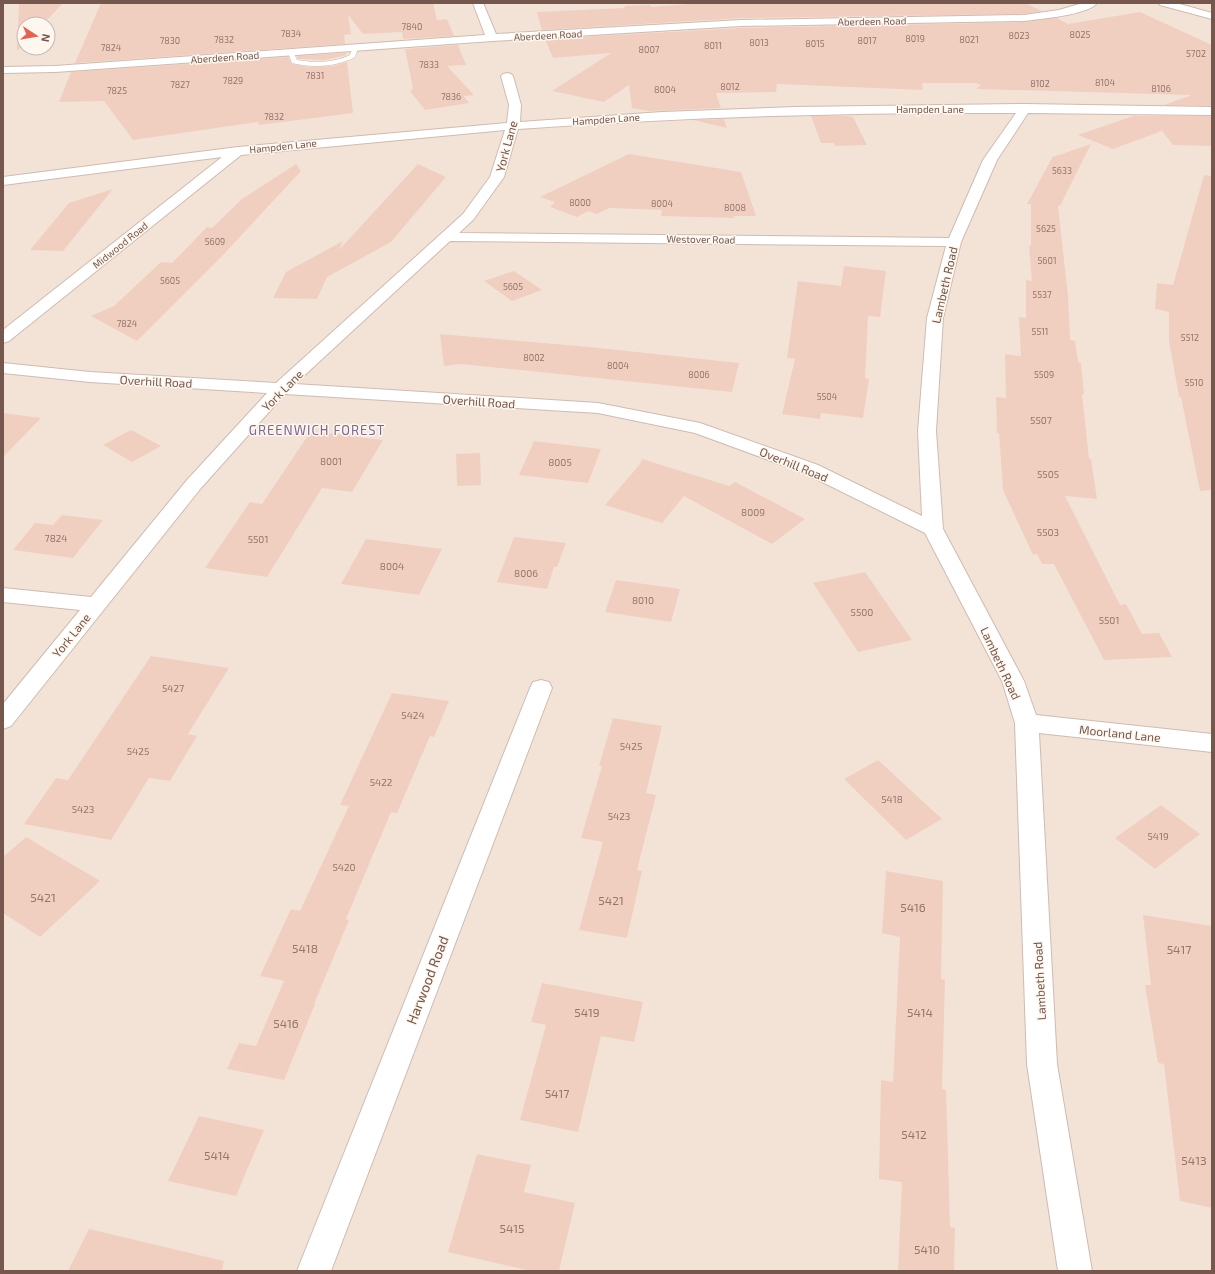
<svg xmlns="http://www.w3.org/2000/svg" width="1215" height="1274" font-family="'Exo 2',sans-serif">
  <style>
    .residential { fill: #f3e3d7; fill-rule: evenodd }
    .building { fill: #f0cfc1 }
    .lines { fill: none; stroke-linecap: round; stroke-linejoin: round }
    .service-casing { stroke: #cfbbb1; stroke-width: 1 }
    .minor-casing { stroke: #cfbbb1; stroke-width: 2 }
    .service { fill: #fff; fill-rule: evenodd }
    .minor { fill: #fff; fill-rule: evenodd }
    .labels { text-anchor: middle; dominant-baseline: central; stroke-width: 3; stroke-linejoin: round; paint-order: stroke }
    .far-number-label { font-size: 9px; fill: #94756a }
    .far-street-label { font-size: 10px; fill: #75574d; stroke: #fef7ef }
    .number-label { font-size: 10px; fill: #94756a }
    .street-label { font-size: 12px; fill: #75574d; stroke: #fef7ef }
    .near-number-label { font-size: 12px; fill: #94756a }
    .neighbourhood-label { font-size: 13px; letter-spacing: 1px; fill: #7d6691; stroke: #fef7ef }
    .near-street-label { font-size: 14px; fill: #75574d; stroke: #fef7ef }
  </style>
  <rect width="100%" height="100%" fill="#fcf2e9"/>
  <path class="residential" d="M 3,3 L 1212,3 L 1212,1271 L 3,1271 ZM 24,24 L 48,24 L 48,48 L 24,48 Z"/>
  <path class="building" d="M 19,3 L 63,3 L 43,24 L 24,24 L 24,44 L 17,51 Z
    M 101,3 L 433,3 L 437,20 L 447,19 L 454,36 L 403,39 L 402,32 L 363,34 L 348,15 L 351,34 L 344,35 L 345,44 L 75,63 Z
    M 702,3 L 1025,3 L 1042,11 L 1024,14 L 741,18 L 542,30 L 537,12 L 625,8 L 624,6 L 650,5 L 651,7 Z
    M 1140,12 L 1212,45 L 1212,106 L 1164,105 L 1192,95 L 976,89 L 981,85 L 976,83 L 922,83 L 923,90 L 777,84 L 776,92 L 716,93 L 721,108 L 649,111 L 632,108 L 629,85 L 604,102 L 552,91 L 611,53 L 553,58 L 545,39 L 741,28 L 1024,22 L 1057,18 L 1068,24 Z
    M 458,45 L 466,65 L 447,66 L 474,95 L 464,96 L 469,103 L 425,110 L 410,91 L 413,89 L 405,49 Z
    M 346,53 L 346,55 L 343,56 L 324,60 L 304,59 L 298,59 L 297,56 Z
    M 288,57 L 292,64 L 308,67 L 333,66 L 347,62 L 353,113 L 259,125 L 258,122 L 133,140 L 104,101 L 59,102 L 71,72 Z
    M 811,116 L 848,116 L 853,117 L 867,145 L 835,146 L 834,143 L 821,143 Z
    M 1133,116 L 1212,116 L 1212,146 L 1173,145 L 1162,131 L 1113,149 L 1078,135 Z
    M 724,119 L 727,128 L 693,120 L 705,120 Z
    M 1091,144 L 1060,206 L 1058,206 L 1068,296 L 1070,340 L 1075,341 L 1078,362 L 1081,363 L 1084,394 L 1082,394 L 1089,459 L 1091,459 L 1097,499 L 1065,496 L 1120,605 L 1126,604 L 1142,634 L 1159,633 L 1172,657 L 1104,660 L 1054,564 L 1042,564 L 1037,554 L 1033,555 L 1003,490 L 999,433 L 997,433 L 996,397 L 1006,398 L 1005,354 L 1021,356 L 1019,317 L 1026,318 L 1026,280 L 1032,281 L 1029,246 L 1031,246 L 1031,204 L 1027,204 L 1053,156 L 1053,157 Z
    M 629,154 L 741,172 L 756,216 L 733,216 L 735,218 L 661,216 L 662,210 L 609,208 L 597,214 L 588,211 L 577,217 L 550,207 L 555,202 L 540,197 Z
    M 296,164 L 301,171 L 223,255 L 137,341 L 91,316 L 114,306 L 161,262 L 172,263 L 207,227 L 212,228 L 242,199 Z
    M 418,164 L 446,177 L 391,242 L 327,277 L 317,299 L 273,298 L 286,272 L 343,241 L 339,250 Z
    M 1204,175 L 1212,176 L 1212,490 L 1200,491 L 1181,397 L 1179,397 L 1169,341 L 1169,312 L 1155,309 L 1157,283 L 1173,285 Z
    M 113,189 L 63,251 L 30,250 L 69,203 Z
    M 844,266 L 886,271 L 880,317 L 868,316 L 865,378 L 869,379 L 863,418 L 821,413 L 820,419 L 782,414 L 795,359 L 787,358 L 798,281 L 841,286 Z
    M 514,271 L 542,290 L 512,301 L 484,281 Z
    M 440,334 L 590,347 L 739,363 L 732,392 L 461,364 L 444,366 Z
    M 3,413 L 41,418 L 3,457 Z
    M 131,430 L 161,446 L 132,462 L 103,445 Z
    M 311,431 L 383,440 L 352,492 L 322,488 L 267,577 L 205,568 L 250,502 L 262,504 Z
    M 534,441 L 601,449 L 588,483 L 519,475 Z
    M 480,453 L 481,485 L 457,486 L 456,454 Z
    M 642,459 L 729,486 L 735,482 L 805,519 L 772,544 L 684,496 L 662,523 L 605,505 L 640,464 Z
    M 62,515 L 103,520 L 73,558 L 13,550 L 35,523 L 53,525 Z
    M 514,537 L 566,543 L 557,567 L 554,567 L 547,589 L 497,582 Z
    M 366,539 L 442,549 L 419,595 L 341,584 Z
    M 865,572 L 912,640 L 858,652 L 813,583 Z
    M 616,580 L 680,589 L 671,622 L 605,612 Z
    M 151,656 L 229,668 L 188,734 L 197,736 L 170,781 L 149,778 L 111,840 L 24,824 L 56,778 L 68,780 Z
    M 392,693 L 449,701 L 434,737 L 430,736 L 397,813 L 391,812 L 346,919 L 349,920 L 314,1004 L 315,1004 L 284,1080 L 227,1069 L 239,1043 L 256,1046 L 284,981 L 260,976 L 291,909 L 300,911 L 349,806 L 340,805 Z
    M 613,718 L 662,726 L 646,793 L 656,795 L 637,870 L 642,871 L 627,938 L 579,930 L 603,842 L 581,838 L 602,766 L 599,766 Z
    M 878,760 L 942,819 L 906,840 L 844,779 Z
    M 1161,805 L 1200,834 L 1155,869 L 1115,838 Z
    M 26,837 L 100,881 L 40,937 L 3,913 L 3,857 Z
    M 886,871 L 943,881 L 941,979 L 945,980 L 942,1089 L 946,1090 L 950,1227 L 955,1228 L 954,1271 L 898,1271 L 902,1182 L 879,1179 L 881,1080 L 893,1082 L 900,937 L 882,933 Z
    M 1143,915 L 1212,926 L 1212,1208 L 1180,1201 L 1164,1064 L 1158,1063 L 1145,985 L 1151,985 Z
    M 542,983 L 643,1002 L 634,1042 L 601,1036 L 578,1132 L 520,1120 L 546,1025 L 531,1022 Z
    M 199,1116 L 264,1130 L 236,1196 L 168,1181 Z
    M 477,1154 L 531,1165 L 524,1192 L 575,1203 L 559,1271 L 531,1271 L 448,1252 Z
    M 89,1229 L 224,1261 L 222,1271 L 68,1271 Z"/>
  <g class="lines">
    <defs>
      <path id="service" d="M 353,47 L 358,48 L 355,57 C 337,67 312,68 292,63 L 288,52 L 293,51 L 297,60 C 314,63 334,63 350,55 Z"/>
      <path id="minor" d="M 473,3 L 483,3 L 496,34 L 741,20 L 1024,15 L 1059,10 L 1083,3 L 1097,3 C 1088,15 1040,19 1024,21 L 741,26 L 492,41 L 55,72 L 3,73 L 3,67 L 55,66 L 485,35 Z
        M 1159,3 L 1176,3 L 1212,13 L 1212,19 L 1160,5 Z
        M 507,73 L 511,74 L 513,76 L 521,105 L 520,122 L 662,112 L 796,107 L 1025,104 L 1212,107 L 1212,115 L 1028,113 L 997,160 L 961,242 L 943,318 L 936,431 L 943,529 L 1024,681 L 1036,715 L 1212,734 L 1212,752 L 1039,733 L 1057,1064 L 1092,1271 L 1058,1271 L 1027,1064 L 1015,723 L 1002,681 L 925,533 L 804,473 L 695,433 L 598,413 L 285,394 L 201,488 L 11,726 L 3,729 L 3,704 L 80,610 L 3,602 L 3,588 L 91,597 L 187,480 L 267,393 L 90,382 L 3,373 L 3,363 L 90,372 L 276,383 L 463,214 L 490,177 L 505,130 L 241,155 L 9,341 L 3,343 L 3,330 L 222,157 L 3,185 L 3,177 L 238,147 L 507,123 L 509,105 L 501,76 L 503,74 ZM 1016,113 L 983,160 L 949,238 L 459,233 L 473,220 L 504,177 L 518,129 C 684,117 850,112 1016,113 ZM 450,241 L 946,246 L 927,318 L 918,431 L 922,516 L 818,465 L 700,423 L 598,403 L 295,384 Z
        M 541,680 L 549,682 L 552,688 L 331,1271 L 297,1271 L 530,688 L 533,682 Z"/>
    </defs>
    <use href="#service" class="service-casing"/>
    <use href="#minor" class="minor-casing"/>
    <use href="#service" class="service"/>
    <use href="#minor" class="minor"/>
  </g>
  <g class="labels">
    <g class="far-number-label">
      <text x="412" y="26">7840</text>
      <text x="291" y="33">7834</text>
      <text x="1080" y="34">8025</text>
      <text x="1019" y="35">8023</text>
      <text x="915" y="38">8019</text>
      <text x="224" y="39">7832</text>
      <text x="969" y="39">8021</text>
      <text x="170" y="40">7830</text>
      <text x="867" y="40">8017</text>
      <text x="759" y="42">8013</text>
      <text x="815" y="43">8015</text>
      <text x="713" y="45">8011</text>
      <text x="111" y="47">7824</text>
      <text x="649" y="49">8007</text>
      <text x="1196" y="53">5702</text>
      <text x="429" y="64">7833</text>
      <text x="315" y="75">7831</text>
      <text x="233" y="80">7829</text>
      <text x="1105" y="82">8104</text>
      <text x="1040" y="83">8102</text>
      <text x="180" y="84">7827</text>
      <text x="730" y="86">8012</text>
      <text x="1161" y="88">8106</text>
      <text x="665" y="89">8004</text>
      <text x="117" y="90">7825</text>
      <text x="451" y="96">7836</text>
      <text x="274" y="116">7832</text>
      <text x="1062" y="170">5633</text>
      <text x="580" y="202">8000</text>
      <text x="662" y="203">8004</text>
      <text x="735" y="207">8008</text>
      <text x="1046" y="228">5625</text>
      <text x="215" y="241">5609</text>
      <text x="1047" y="260">5601</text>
      <text x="170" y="280">5605</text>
      <text x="513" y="286">5605</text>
      <text x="1042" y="294">5537</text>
      <text x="127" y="323">7824</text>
      <text x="1040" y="331">5511</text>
      <text x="1190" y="337">5512</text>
      <text x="534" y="357">8002</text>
      <text x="618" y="365">8004</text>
      <text x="699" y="374">8006</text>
      <text x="1044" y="374">5509</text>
      <text x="1194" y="382">5510</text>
      <text x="827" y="396">5504</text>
    </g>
    <g class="far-street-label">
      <text transform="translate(872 21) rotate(-1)">Aberdeen Road</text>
      <text transform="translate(548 35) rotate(-3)">Aberdeen Road</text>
      <text transform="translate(225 57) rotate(-4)">Aberdeen Road</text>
      <text x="930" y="109">Hampden Lane</text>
      <text transform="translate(606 119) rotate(-4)">Hampden Lane</text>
      <text transform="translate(283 146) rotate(-6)">Hampden Lane</text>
      <text transform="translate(701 239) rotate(1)">Westover Road</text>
      <text transform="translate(120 245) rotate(-39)">Midwood Road</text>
    </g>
    <g class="number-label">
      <text x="1041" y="420">5507</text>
      <text x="331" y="461">8001</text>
      <text x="560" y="462">8005</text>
      <text x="1048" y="474">5505</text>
      <text x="753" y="512">8009</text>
      <text x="1048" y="532">5503</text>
      <text x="56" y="538">7824</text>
      <text x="258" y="539">5501</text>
      <text x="392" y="566">8004</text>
      <text x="526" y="573">8006</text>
      <text x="643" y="600">8010</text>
      <text x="862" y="612">5500</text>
      <text x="1109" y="620">5501</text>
      <text x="173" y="688">5427</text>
      <text x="413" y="715">5424</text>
      <text x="631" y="746">5425</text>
      <text x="138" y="751">5425</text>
      <text x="381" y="782">5422</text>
      <text x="892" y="799">5418</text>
      <text x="83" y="809">5423</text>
      <text x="619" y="816">5423</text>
      <text x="1158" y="836">5419</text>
      <text x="344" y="867">5420</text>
    </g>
    <g class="street-label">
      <text transform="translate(506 146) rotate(-75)">York Lane</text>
      <text transform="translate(944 285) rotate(-77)">Lambeth Road</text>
      <text transform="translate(156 381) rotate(3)">Overhill Road</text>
      <text transform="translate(282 390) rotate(-45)">York Lane</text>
      <text transform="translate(479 401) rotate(4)">Overhill Road</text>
      <text transform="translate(794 464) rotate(22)">Overhill Road</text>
      <text transform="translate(71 635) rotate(-51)">York Lane</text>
      <text transform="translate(1001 663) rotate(65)">Lambeth Road</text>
      <text transform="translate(1120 733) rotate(6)">Moorland Lane</text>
      <text transform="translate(1039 981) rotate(-93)">Lambeth Road</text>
    </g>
    <g class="near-number-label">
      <text x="43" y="897">5421</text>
      <text x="611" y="900">5421</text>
      <text x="913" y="907">5416</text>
      <text x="305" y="948">5418</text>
      <text x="1179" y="949">5417</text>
      <text x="587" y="1012">5419</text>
      <text x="920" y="1012">5414</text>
      <text x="286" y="1023">5416</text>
      <text x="557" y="1093">5417</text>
      <text x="914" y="1134">5412</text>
      <text x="217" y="1155">5414</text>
      <text x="1194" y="1160">5413</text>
      <text x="512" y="1228">5415</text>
      <text x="927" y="1249">5410</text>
    </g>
    <g class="neighbourhood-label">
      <text x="317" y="430">GREENWICH FOREST</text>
    </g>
    <g class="near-street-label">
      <text transform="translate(427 980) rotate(-69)">Harwood Road</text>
    </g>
  </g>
  <rect width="1215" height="1274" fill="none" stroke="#75574d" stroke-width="8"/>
  <g transform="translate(36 36) rotate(102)"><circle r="19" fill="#fef7ef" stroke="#c7b7ae"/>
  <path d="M0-3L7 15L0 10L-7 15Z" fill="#e06354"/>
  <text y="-6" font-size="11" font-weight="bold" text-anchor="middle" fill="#75574d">N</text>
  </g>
</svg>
